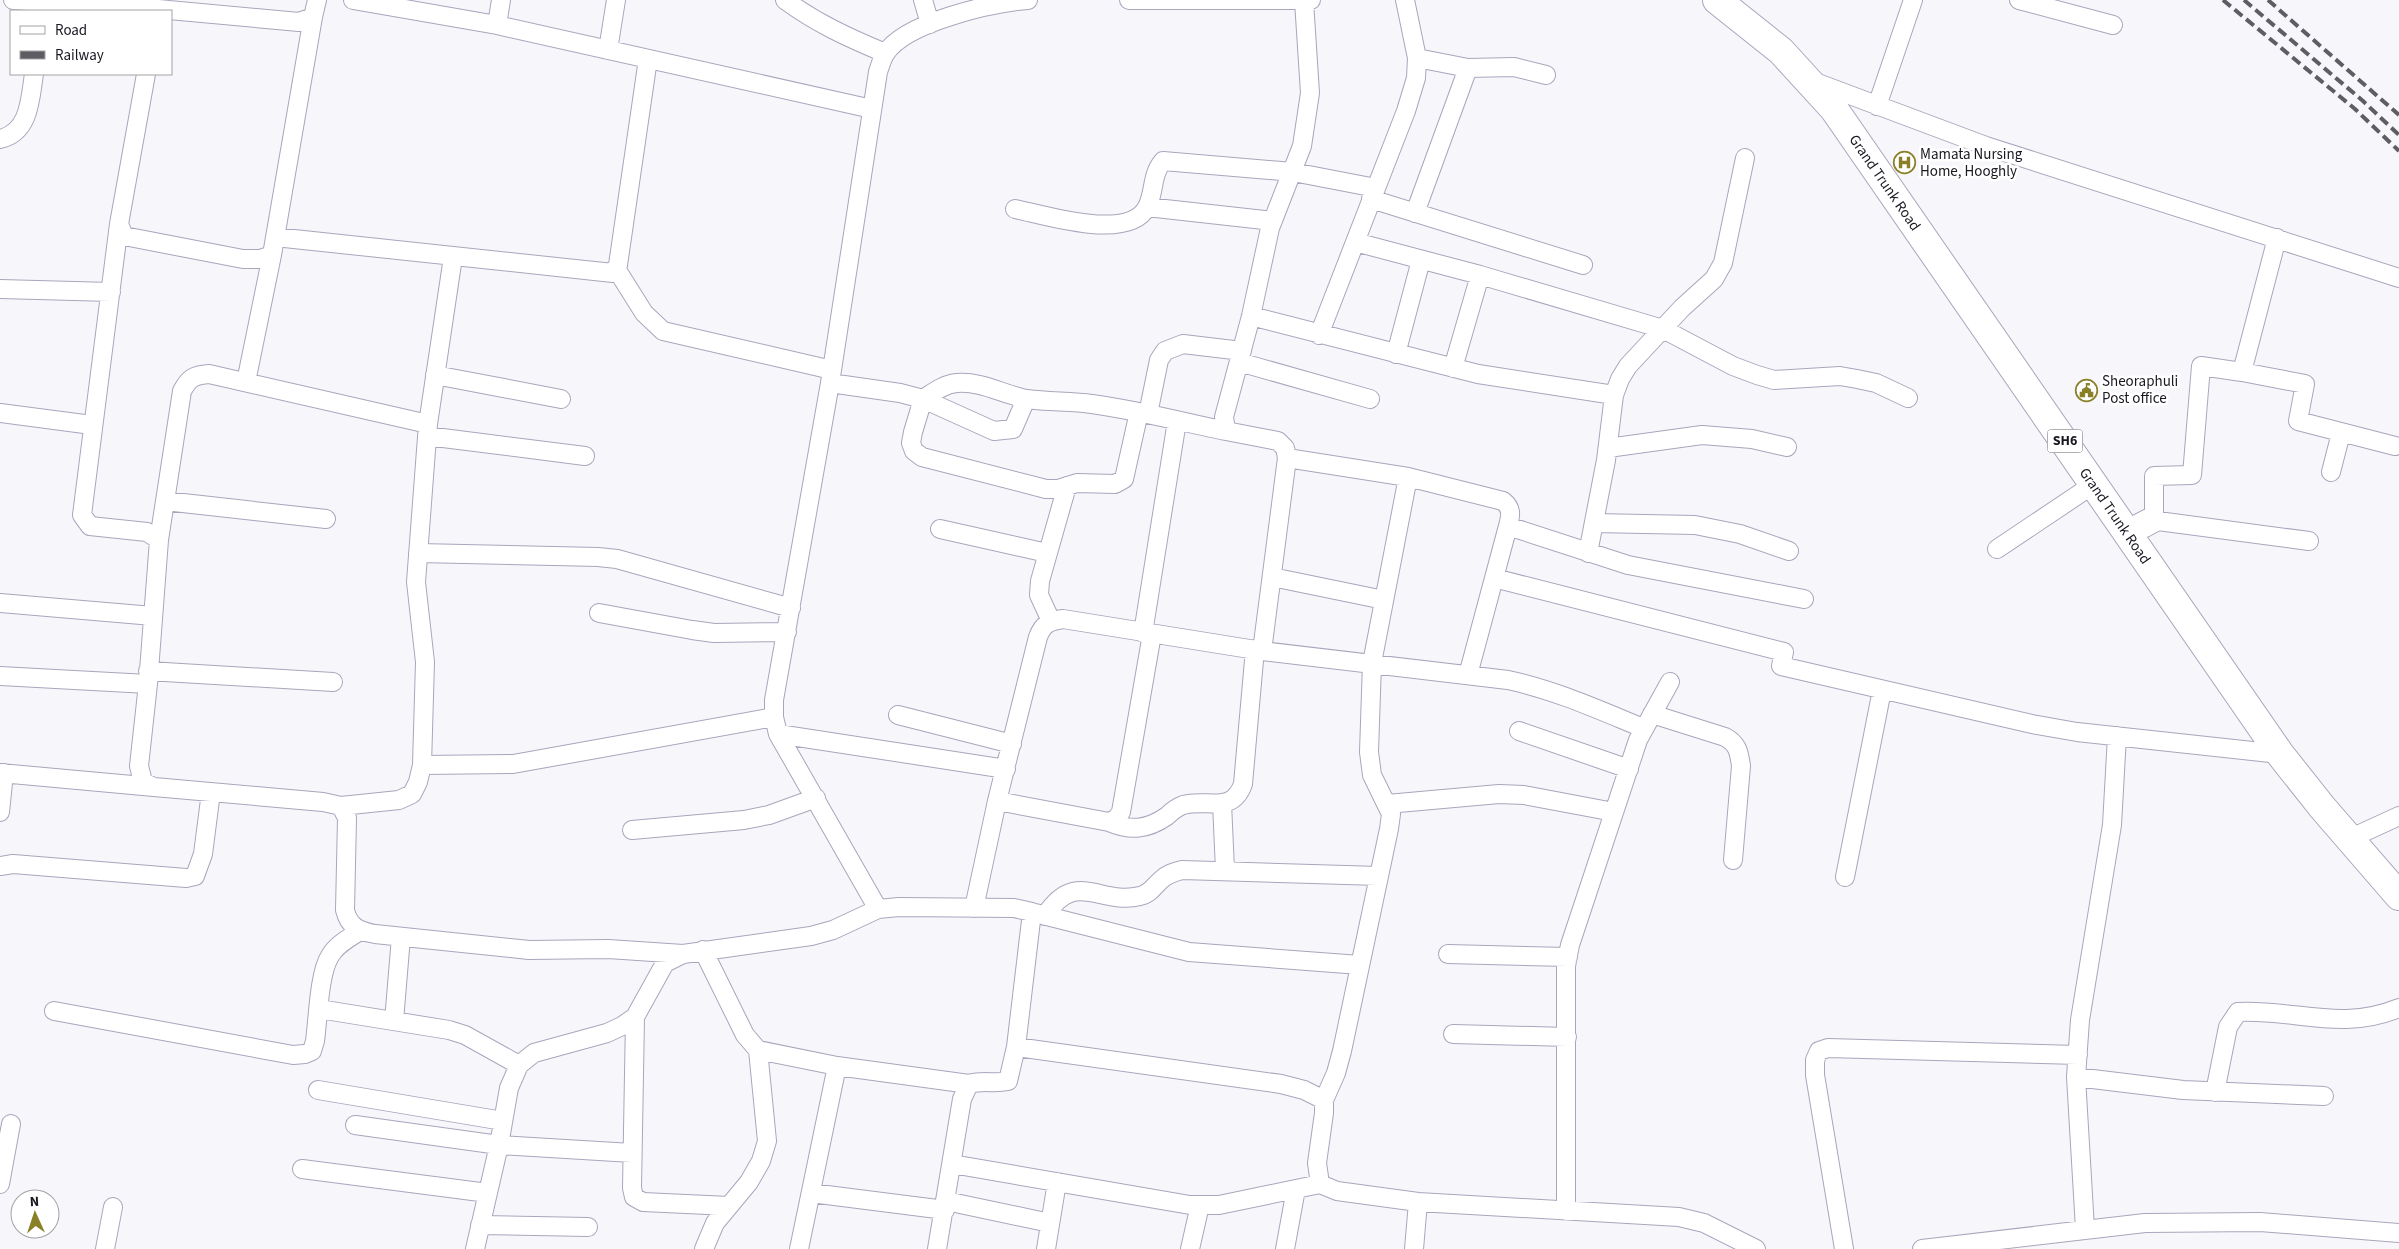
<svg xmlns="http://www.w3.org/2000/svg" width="2399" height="1249" font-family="'Source Sans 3',sans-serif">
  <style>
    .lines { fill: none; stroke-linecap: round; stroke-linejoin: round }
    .street-casing { stroke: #aaa5bc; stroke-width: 20 }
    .primary-casing { stroke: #aaa5bc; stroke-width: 30 }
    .street { stroke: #fff; stroke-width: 18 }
    .primary { stroke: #fff; stroke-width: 28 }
    .rail { stroke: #5f5d64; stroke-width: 4; stroke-dasharray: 10 5; stroke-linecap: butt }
    .labels { text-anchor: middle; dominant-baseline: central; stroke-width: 5; stroke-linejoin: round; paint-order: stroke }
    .shield { fill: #fff; stroke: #5f5d63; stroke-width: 1 }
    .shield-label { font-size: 14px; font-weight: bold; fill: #1a1820 }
    .poi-label { font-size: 15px; fill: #1a1820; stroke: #fff; text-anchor: start }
    .street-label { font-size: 15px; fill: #1a1820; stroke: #fff }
  </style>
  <rect width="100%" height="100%" fill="#f7f6fb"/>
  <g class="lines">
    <defs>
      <path id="street" d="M 13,0 L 158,9 L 299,22 L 313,17 L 317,0
        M 353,0 L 497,25 L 872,109
        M 785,0 C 816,23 849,38 885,53
        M 923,0 L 930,24
        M 1129,0 L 1311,0
        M 2019,0 L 2113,25
        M 497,25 L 501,0
        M 608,50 L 616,0
        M 1417,58 L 1468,68 L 1514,67 L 1546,75
        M 146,74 L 119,224 L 124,236 L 243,259 L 260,259 L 272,255 L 313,17
        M 1815,82 L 1986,146 L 2399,278
        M 1877,106 L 1913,0
        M 0,139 C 30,132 30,99 34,74
        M 1371,199 L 1583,265
        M 1147,207 L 1273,221
        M 1015,209 C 1045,215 1129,242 1147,207 C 1155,192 1151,175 1163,161 L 1293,172 L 1376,188
        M 1415,213 L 1468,68
        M 119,224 L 82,515 L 90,526 L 147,532 L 159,540 L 148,684 L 139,766 L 143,782 L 154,787 L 323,802 L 341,806 L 347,818 L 345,910 C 349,927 359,931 375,934 L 529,950 L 608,949 L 683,954
        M 275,237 L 613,273 L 618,265 L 648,59
        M 1355,242 L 1480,275 L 1663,329 L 1733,366 L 1757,375 L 1774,380 L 1840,376 L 1857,379 L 1876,383 L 1908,398
        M 617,270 L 644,313 L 663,331 L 832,370
        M 0,289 L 111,292
        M 1251,316 L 1478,374 L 1614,395
        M 1319,335 L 1406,111 L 1416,78 L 1417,58 L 1405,0
        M 1396,354 L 1421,260
        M 1239,362 L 1370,399
        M 1453,368 L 1480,275
        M 2242,372 L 2305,384 L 2298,421 L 2395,446
        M 435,375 L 561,399
        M 246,382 L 272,255
        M 830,383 L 900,393 L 923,399 L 994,431 L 1013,429 L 1026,399
        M 1139,412 L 1124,479 L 1115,484 L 1077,483 L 1058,489 L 1046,489 L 922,457 L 914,451 L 911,443 L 913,432 L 923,399 C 934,392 944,384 957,383 C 982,381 1004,395 1027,399 C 1049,402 1071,401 1092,404 C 1137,410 1182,422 1226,431
        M 0,413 L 92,425
        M 1148,414 L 1159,360 L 1165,351 L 1183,344 L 1242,351
        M 427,436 L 585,456
        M 1608,448 L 1702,435 L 1752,439 L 1787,447
        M 1287,458 L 1408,477 L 1503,501 C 1512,508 1511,515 1508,526 L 1468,675
        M 2331,472 L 2341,433
        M 165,501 L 326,519
        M 1594,523 L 1695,525 L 1740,534 L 1789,551
        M 1508,526 L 1628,565 L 1804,599
        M 2145,528 L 2158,521 L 2309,541
        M 940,529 L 1047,553
        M 2125,530 L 2154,515 L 2154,476 L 2192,475 L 2201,366 L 2242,372 L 2277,238
        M 159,540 L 182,391 C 189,378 194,375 209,374 L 428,424
        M 1997,549 L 2094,484
        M 418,553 L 598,557 L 617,559 L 791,608
        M 1588,553 L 1606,460 L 1614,395 L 1620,379 L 1628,366 L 1682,308 L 1714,279 L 1723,263 L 1745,158
        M 1272,577 L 1384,600
        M 1494,578 L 1784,652 L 1781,666 L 2032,724 L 2077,732 L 2280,754
        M 0,603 L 153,616
        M 599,613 L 692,630 L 714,633 L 787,632
        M 1051,621 L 1039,595 L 1040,581 L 1067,486
        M 1143,633 L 1177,421
        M 1262,651 L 1287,458 L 1285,448 L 1278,441 L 1226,431 L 1224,417 L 1251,316 L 1270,228 L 1302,146 L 1310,93 L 1304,1
        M 148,671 L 333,682
        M 0,676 L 148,684
        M 1652,714 L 1725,737 C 1738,744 1739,752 1741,766 L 1733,860
        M 898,715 L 1012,744
        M 1519,731 L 1629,769
        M 778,734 L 1006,769
        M 422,765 L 513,764 L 774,717
        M 0,773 L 154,787
        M 997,801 L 1109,822 L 1116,819 L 1121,812 L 1152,634
        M 1222,803 L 1225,870
        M 1387,804 L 1499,794 L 1524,795 L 1614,812
        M 341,806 L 399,800 L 412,794 L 418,782 L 422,765 L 425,662 L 416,582 L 428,424 L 453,257
        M 0,812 L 4,773
        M 1109,822 C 1130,831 1147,830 1167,816 C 1171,812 1178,807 1183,805 C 1207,798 1232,815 1243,784 L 1255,649
        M 632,830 L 744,820 L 769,815 L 816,798
        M 2349,839 L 2399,816
        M 0,866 L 13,864 L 186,878 L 195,876 L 203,854 L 211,792
        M 1845,877 L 1882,690
        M 974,908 L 997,801 L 1038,637 C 1043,624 1049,621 1063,619 L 1262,651 L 1508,680 C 1555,690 1599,710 1643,728
        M 878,909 L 778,734 L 774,717 L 774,700 L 830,383 L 878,72 C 880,66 882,59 885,54 C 905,22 992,3 1028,0
        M 1035,913 L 1189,952 L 1360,965
        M 1045,916 C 1076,868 1100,906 1140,896 C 1150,894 1154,886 1161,880 C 1167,874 1174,872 1182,870 L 1379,876
        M 703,950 L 745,1035 L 758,1050 L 837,1066 L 969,1084
        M 1448,954 L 1568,957
        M 319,1009 L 449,1030 L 465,1035 L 519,1065
        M 54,1011 L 293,1055 L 305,1054 L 312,1051 L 315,1041 C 318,1019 319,973 330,956 C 336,945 349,938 360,931
        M 635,1017 L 632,1188 L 634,1197 L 643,1202 L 729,1206
        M 394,1021 L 401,937
        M 1453,1034 L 1567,1037
        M 1016,1047 L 1281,1084 L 1304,1090 L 1324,1100 L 1324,1113 L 1317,1163 L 1320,1184 L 1337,1191 L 1418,1202 L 1679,1217 L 1704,1223 L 1756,1249
        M 2076,1077 L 2183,1090 L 2324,1096
        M 318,1090 L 503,1121
        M 2215,1092 L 2228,1027 L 2238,1012 C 2297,1009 2340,1032 2399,1008
        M 1324,1100 L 1336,1073 L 1342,1051 L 1389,829 L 1391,814 L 1372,775 L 1369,752 L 1372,663 L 1408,477
        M 355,1125 L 499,1145 L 632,1153
        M 952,1164 L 1190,1205 L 1219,1205 L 1320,1184
        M 302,1169 L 488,1193
        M 0,1184 L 11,1124
        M 811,1193 L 945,1210
        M 946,1201 L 1050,1223
        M 1566,1211 L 1566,966 L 1570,945 L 1638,740 L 1670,682
        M 480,1225 L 588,1227
        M 2085,1229 L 2076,1077 L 2080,1020 L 2112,825 L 2117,736
        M 105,1249 L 113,1207
        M 475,1249 L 499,1145 L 509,1088 L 519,1065 L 534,1053 L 607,1033 L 622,1026 L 635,1017 L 665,963 L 683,954 L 811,936 L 833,930 L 878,909 L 899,907 L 1014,908 L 1032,912 L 1016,1047 L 1008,1081 C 994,1084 983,1080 969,1084 L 962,1099 L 937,1249
        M 704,1249 L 715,1223 L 749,1182 L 761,1161 L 767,1141 L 758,1050
        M 799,1249 L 837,1066
        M 1046,1249 L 1057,1182
        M 1190,1249 L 1200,1205
        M 1285,1249 L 1296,1189
        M 1414,1249 L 1418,1202
        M 1844,1249 L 1815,1075 L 1815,1060 L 1819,1051 L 1828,1048 L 2078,1055
        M 1922,1249 L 2145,1223 L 2260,1222 L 2399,1233"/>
      <g id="primary">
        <path id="s1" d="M 1717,0 L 1781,51 L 1834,109 L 2280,754 L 2322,807 L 2399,896"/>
      </g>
    </defs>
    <use href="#street" class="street-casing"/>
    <use href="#primary" class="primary-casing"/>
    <use href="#street" class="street"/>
    <use href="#primary" class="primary"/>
    <path class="rail" d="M 2223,0 L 2355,109 L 2399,151
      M 2244,0 L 2363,101 L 2399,135
      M 2268,0 L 2399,115"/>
  </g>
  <defs>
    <symbol id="hospital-ring" viewBox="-11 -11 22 22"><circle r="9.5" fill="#fff" stroke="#898028" stroke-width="1.5"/><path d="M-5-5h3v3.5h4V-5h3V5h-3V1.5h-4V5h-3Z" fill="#898028"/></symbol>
    <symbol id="civic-ring" viewBox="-11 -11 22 22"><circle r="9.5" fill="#fff" stroke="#898028" stroke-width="1.5"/><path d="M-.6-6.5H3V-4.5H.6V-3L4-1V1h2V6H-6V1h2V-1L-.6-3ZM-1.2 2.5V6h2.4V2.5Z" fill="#898028"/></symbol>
  </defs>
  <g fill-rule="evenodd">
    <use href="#hospital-ring" x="1892" y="150" width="25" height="25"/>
    <use href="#civic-ring" x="2074" y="378" width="25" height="25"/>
  </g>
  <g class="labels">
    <rect class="shield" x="2047.5" y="429.5" width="35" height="23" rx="4"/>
    <g class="shield-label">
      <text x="2065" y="441">SH6</text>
    </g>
    <g class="poi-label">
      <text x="1920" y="154">Mamata Nursing<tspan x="1920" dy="17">Home, Hooghly</tspan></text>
      <text x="2102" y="381">Sheoraphuli<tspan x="2102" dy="17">Post office</tspan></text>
    </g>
    <g class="street-label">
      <text stroke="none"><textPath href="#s1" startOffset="250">Grand Trunk Road</textPath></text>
      <text stroke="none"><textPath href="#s1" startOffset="655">Grand Trunk Road</textPath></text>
    </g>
  </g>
  <rect x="10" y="10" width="162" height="65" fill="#ffffff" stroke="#a3a3a6"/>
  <rect x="20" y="26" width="25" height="8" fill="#ffffff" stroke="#a3a3a6"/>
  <text x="55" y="35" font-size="15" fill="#1a1820">Road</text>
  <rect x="20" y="51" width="25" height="8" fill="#5f5d64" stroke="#a3a3a6"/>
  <text x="55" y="60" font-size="15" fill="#1a1820">Railway</text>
  <g transform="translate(35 1214) rotate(357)"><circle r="24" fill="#ffffff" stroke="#a3a3a6"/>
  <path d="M0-4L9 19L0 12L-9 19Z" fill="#898028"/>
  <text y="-8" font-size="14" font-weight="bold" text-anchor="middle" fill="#1a1820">N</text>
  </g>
</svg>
